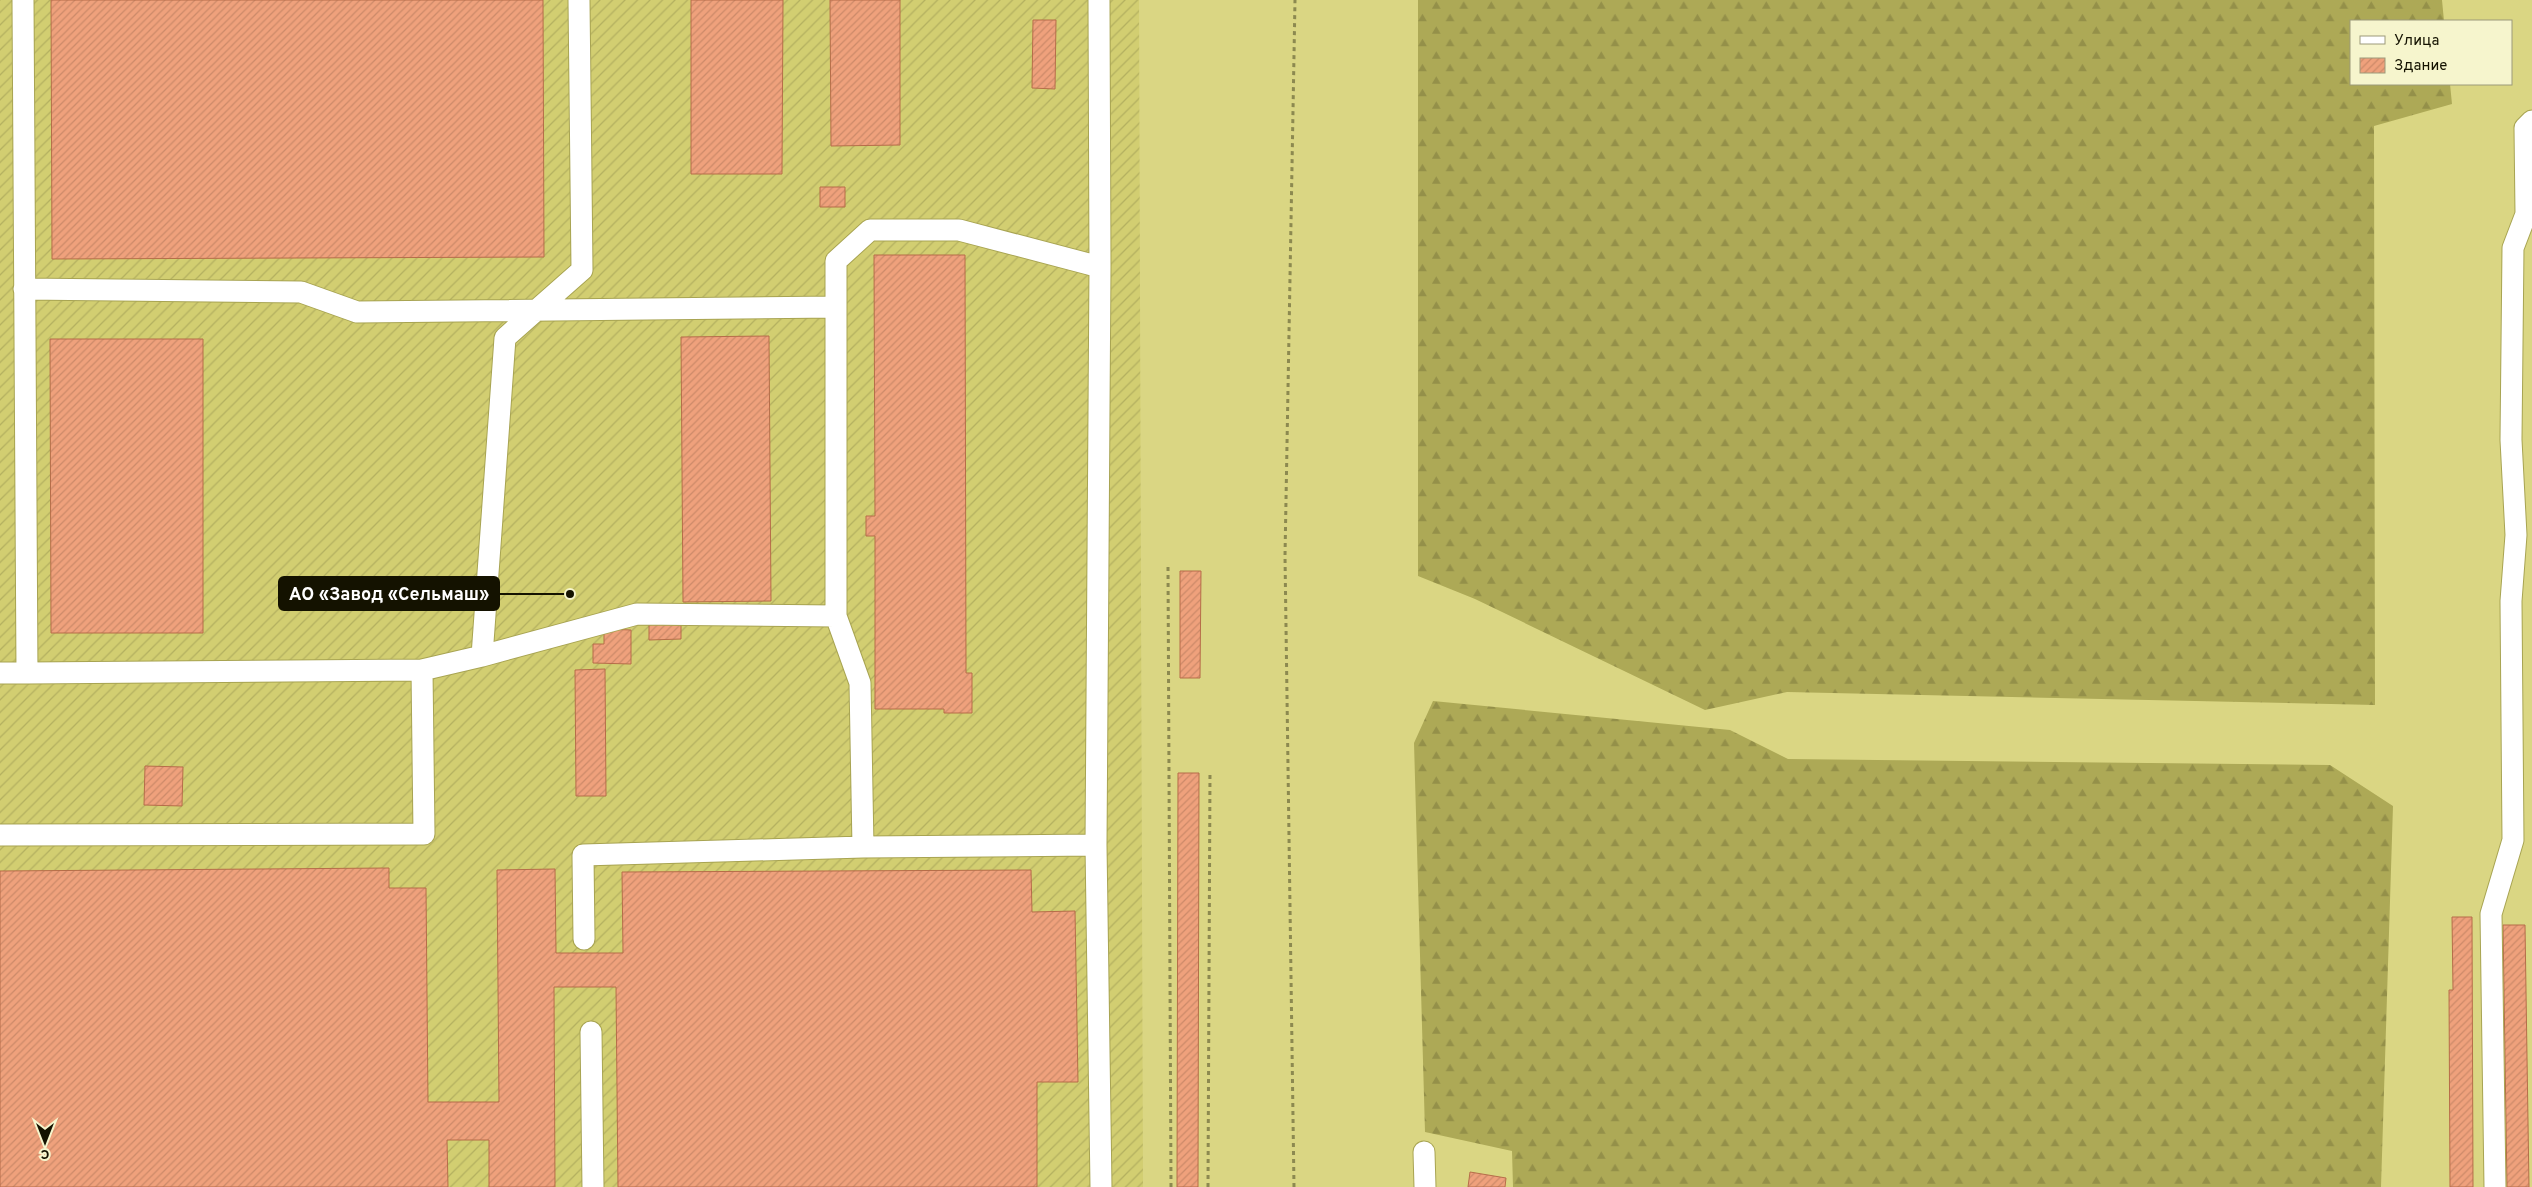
<svg xmlns="http://www.w3.org/2000/svg" width="2532" height="1187" font-family="Overpass,sans-serif">
  <style>
    .industrial { fill: url(#industrial-furrows) }
    .forest { fill: url(#forest-firs) }
    .building { fill: url(#building-hatch); stroke: #b66d49 }
    .lines { fill: none; stroke-linecap: round; stroke-linejoin: round }
    .minor-casing { stroke: #a8a452; stroke-width: 23 }
    .path { stroke: #8c8950; stroke-width: 3; stroke-dasharray: 4 4; stroke-linecap: butt }
    .minor { stroke: #fff; stroke-width: 21 }
    .leader { fill: none; stroke: #141200; stroke-width: 2 }
    .callout-dot { fill: #141200; stroke: #f6f5cd; stroke-width: 2 }
    .callout { fill: #141200; stroke: #141200; stroke-width: 2 }
    .callout-label { font-size: 18px; text-anchor: middle; font-weight: bold; fill: #fff }
  </style>
  <defs>
    <pattern id="industrial-furrows" width="10" height="10" patternUnits="userSpaceOnUse" patternTransform="scale(1.25)"><rect width="10" height="10" fill="#d2ce71"/><path d="M-1 1l2-2M0 10L10 0M9 11l2-2" fill="none" stroke="#b3b060"/></pattern>
    <pattern id="forest-firs" width="22" height="20" patternUnits="userSpaceOnUse" patternTransform="scale(1.25)"><rect width="22" height="20" fill="#ada956"/><path d="M5 1l3.5 6h-7zM16 11l3.5 6h-7z" fill="#949049"/></pattern>
    <pattern id="building-hatch" width="6" height="6" patternUnits="userSpaceOnUse" patternTransform="scale(1.25)"><rect width="6" height="6" fill="#efa17c"/><path d="M-1 1l2-2M0 6l6-6M5 7l2-2" fill="none" stroke="#cc8a69"/></pattern>
  </defs>
  <rect width="100%" height="100%" fill="#dad683"/>
  <path class="industrial" d="M 0,0 L 1139,0 L 1143,1187 L 0,1187 Z"/>
  <path class="forest" d="M 1418,0 L 2442,0 L 2444,21 L 2351,21 L 2351,84 L 2450,84 L 2452,104 L 2374,126 L 2375,705 L 1787,692 L 1705,710 L 1475,599 L 1418,576 Z
    M 1433,701 L 1730,730 L 1788,759 L 2330,765 L 2393,806 L 2381,1187 L 1513,1187 L 1512,1151 L 1425,1132 L 1414,743 Z"/>
  <path class="building" d="M 51,0 L 543,0 L 544,257 L 52,259 Z
    M 691,0 L 783,0 L 782,174 L 691,174 Z
    M 830,0 L 900,0 L 900,145 L 831,146 Z
    M 1033,20 L 1056,20 L 1055,89 L 1032,88 Z
    M 820,187 L 845,187 L 845,207 L 820,207 Z
    M 874,255 L 965,255 L 966,673 L 972,673 L 972,713 L 944,713 L 944,709 L 875,709 L 875,536 L 866,536 L 866,516 L 875,516 Z
    M 769,336 L 771,601 L 683,602 L 681,337 Z
    M 50,339 L 203,339 L 203,633 L 51,633 Z
    M 1180,571 L 1201,571 L 1200,678 L 1180,678 Z
    M 681,620 L 681,639 L 649,640 L 649,621 Z
    M 604,629 L 631,630 L 631,664 L 593,663 L 593,644 L 604,644 Z
    M 605,669 L 606,796 L 576,796 L 575,670 Z
    M 145,766 L 183,767 L 182,806 L 144,805 Z
    M 1178,773 L 1199,773 L 1198,1187 L 1177,1187 Z
    M 389,868 L 389,888 L 426,888 L 428,1102 L 499,1102 L 497,870 L 555,869 L 556,953 L 623,953 L 622,872 L 1031,870 L 1032,912 L 1075,911 L 1078,1082 L 1037,1082 L 1037,1187 L 618,1187 L 616,987 L 554,987 L 555,1187 L 489,1187 L 489,1140 L 447,1140 L 448,1187 L 0,1187 L 0,871 Z
    M 2452,917 L 2472,917 L 2473,1187 L 2450,1187 L 2449,990 L 2453,990 Z
    M 2503,925 L 2525,925 L 2529,1187 L 2507,1187 Z
    M 1470,1172 L 1506,1178 L 1505,1187 L 1468,1187 Z"/>
  <g class="lines">
    <defs>
      <path id="minor" d="M 24,289 L 301,292 L 357,312 L 836,307
        M 836,616 L 836,261 L 870,230 L 959,230 L 1100,267 L 1099,0
        M 482,656 L 637,614 L 836,616 L 860,683 L 863,847
        M 422,670 L 482,656 L 505,338 L 582,270 L 579,0
        M 0,673 L 27,673
        M 0,835 L 424,834 L 422,670 L 27,673 L 23,0
        M 1096,845 L 1100,267
        M 584,939 L 583,855 L 863,847 L 1096,845 L 1101,1187
        M 591,1032 L 593,1187
        M 1424,1152 L 1425,1187
        M 2495,1187 L 2491,914 L 2513,840 L 2511,601 L 2516,535 L 2511,440 L 2513,248 L 2526,214 L 2525,128 L 2532,121"/>
    </defs>
    <use href="#minor" class="minor-casing"/>
    <path class="path" d="M 1168,567 L 1171,1187
      M 1208,1187 L 1210,772
      M 1294,1187 L 1285,556 L 1295,0"/>
    <use href="#minor" class="minor"/>
  </g>
  <path class="leader" d="M570 594L499 594"/>
  <circle class="callout-dot" cx="570" cy="594" r="5"/>
  <rect class="callout" x="279" y="577" width="220" height="33" rx="5"/>
  <g class="callout-label">
    <text x="389" y="600">АО «Завод «Сельмаш»</text>
  </g>
  <rect x="2350" y="20" width="162" height="65" fill="#f6f5cd" stroke="#9c9a7b"/>
  <rect x="2360" y="36" width="25" height="8" fill="#ffffff" stroke="#9c9a7b"/>
  <text x="2394" y="45" font-size="15" fill="#141200">Улица</text>
  <rect x="2360" y="58" width="25" height="15" fill="url(#building-hatch)" stroke="#9c9a7b"/>
  <text x="2394" y="70" font-size="15" fill="#141200">Здание</text>
  <g transform="translate(45 1142) rotate(180)" stroke="#f6f5cd" stroke-width="4" paint-order="stroke">
  <path d="M0-4L9 19L0 12L-9 19Z" fill="#141200"/>
  <text y="-8" font-size="14" font-weight="bold" text-anchor="middle" fill="#141200">С</text>
  </g>
</svg>
